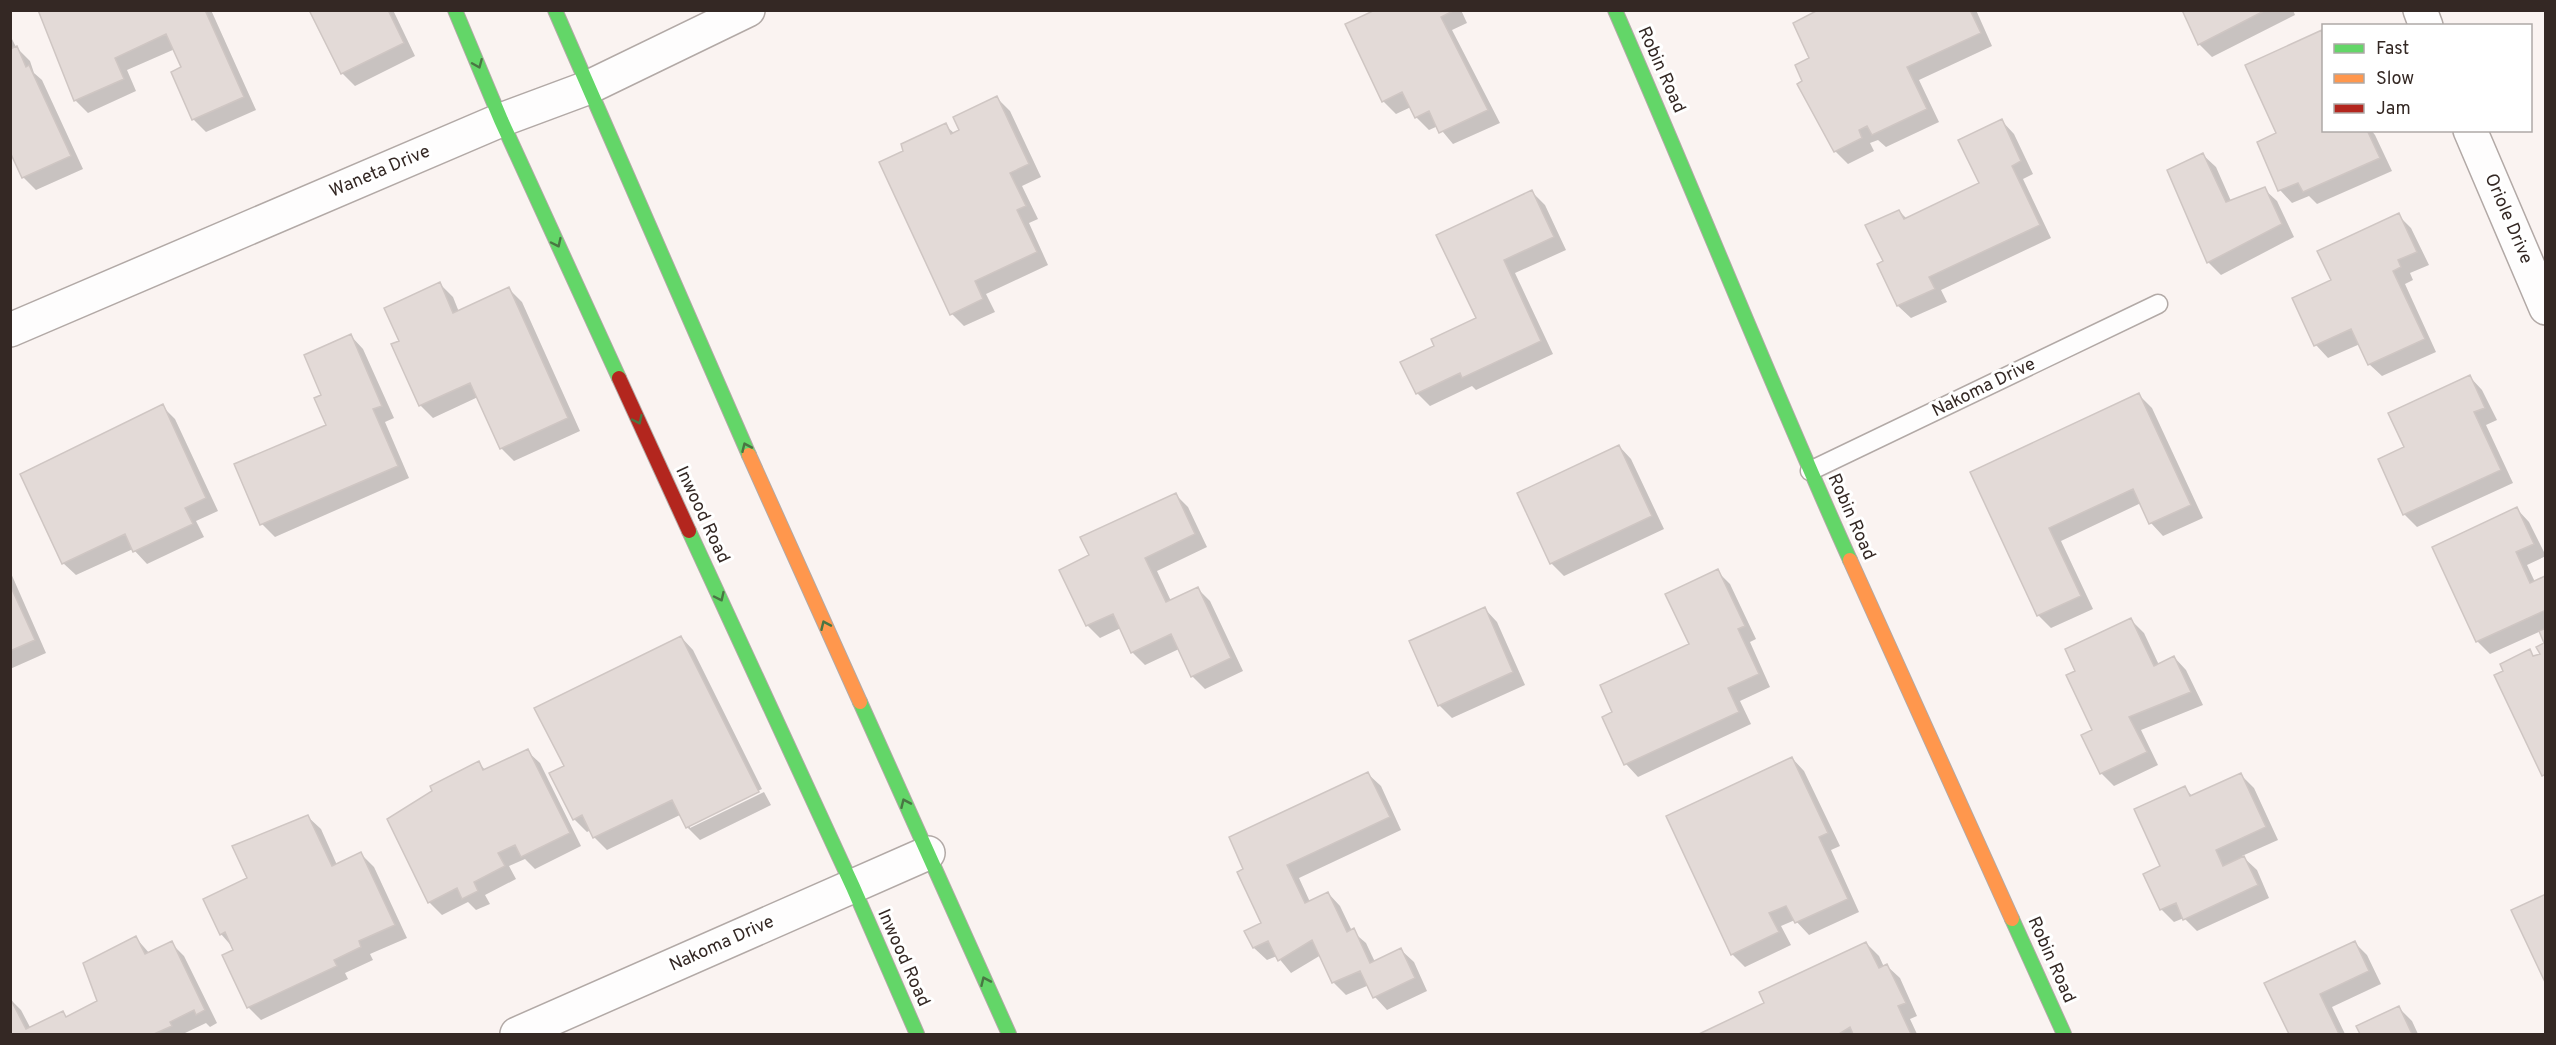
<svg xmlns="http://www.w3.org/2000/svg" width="2556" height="1045" font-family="Overpass,sans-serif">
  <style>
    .shadow { fill: #0003 }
    .building { fill: #e3dad7; stroke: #cfc6c3; stroke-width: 1.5 }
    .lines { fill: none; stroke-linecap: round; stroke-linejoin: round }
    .lane-casing { stroke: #b2a9a6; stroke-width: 21 }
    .street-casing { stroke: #b2a9a6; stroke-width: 36 }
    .fast-casing { stroke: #b2a9a6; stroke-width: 16 }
    .slow-casing { stroke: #b2a9a6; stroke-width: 16 }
    .jam-casing { stroke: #b2a9a6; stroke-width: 16 }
    .lane { stroke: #fefdfd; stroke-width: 18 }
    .street { stroke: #fefdfd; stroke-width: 33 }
    .fast { stroke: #63d668; stroke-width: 14 }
    .slow { stroke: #ff974d; stroke-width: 14 }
    .jam { stroke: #b3261e; stroke-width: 14 }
    .oneway { stroke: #497643 }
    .labels { text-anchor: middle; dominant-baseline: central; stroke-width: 6; stroke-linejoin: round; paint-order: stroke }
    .street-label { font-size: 18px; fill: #342824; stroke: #fff }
  </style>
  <rect width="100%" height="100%" fill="#faf3f1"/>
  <path class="shadow" d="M 40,10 L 211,10 L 256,110 L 206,132 L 194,120 L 173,73 L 183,68 L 175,49 L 127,70 L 136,91 L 88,113 L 75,100 Z
    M 310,10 L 393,10 L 415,56 L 355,86 L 342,73 Z
    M 1379,10 L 1461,10 L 1467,23 L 1452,30 L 1500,123 L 1453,144 L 1438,126 L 1429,130 L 1416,117 L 1411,107 L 1396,114 L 1383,101 L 1347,25 Z
    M 1821,10 L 1976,10 L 1992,46 L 1919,80 L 1939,122 L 1886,147 L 1878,140 L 1870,143 L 1874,151 L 1848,164 L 1835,151 L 1804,82 Z
    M 2183,10 L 2293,10 L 2295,15 L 2212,57 L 2199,44 Z
    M 2322,32 L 2324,130 L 2371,130 L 2375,135 L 2392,171 L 2317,204 L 2309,196 L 2292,203 L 2280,190 L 2259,143 L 2278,134 Z
    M 10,35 L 16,47 L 30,61 L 34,73 L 42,80 L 83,169 L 36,190 L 23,177 L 10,148 Z
    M 997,98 L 1010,111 L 1041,177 L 1022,186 L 1038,219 L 1029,223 L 1048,265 L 986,294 L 995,312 L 964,326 L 952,314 L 905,151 L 945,125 L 955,134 Z
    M 2002,121 L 2014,134 L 2033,174 L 2023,179 L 2051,238 L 1941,290 L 1947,302 L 1911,318 L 1898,306 L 1879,265 L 1885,262 L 1899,211 L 1907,219 L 1981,184 Z
    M 2203,155 L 2216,167 L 2231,201 L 2264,189 L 2277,201 L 2294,237 L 2221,275 L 2208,262 Z
    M 1532,192 L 1545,205 L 1566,250 L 1515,273 L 1553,354 L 1476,390 L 1472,386 L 1430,406 L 1417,393 L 1436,347 L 1478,319 Z
    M 2398,215 L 2411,228 L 2429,265 L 2410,273 L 2413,280 L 2405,284 L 2436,352 L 2382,376 L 2369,364 L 2360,344 L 2328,358 L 2316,345 L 2294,299 L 2333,281 Z
    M 440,284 L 453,297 L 459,312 L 509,289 L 522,302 L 580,431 L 514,461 L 501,448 L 478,397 L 433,418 L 420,405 L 401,342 Z
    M 351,336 L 363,349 L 394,418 L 385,422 L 409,478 L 275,537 L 262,524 L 328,425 L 323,396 Z
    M 2470,377 L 2482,390 L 2497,420 L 2486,425 L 2513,483 L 2417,527 L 2404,514 L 2406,448 Z
    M 2139,395 L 2152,408 L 2203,518 L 2163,536 L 2151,523 L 2141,503 L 2061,541 L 2093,609 L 2051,628 L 2039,616 L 1972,473 Z
    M 162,406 L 175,419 L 218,511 L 196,521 L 204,537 L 147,564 L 133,549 L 76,575 L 63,563 Z
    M 1619,446 L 1631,459 L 1664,529 L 1564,576 L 1551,563 Z
    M 1175,494 L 1188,507 L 1207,547 L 1157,571 L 1171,601 L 1198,589 L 1210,601 L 1243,671 L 1205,689 L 1192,676 L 1179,649 L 1145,665 L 1132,652 L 1121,628 L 1100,638 L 1087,625 L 1091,556 Z
    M 2517,509 L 2529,522 L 2546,556 L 2527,565 L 2535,582 L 2546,579 L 2546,642 L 2541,631 L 2490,654 L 2477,641 Z
    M 10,571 L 46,653 L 10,669 Z
    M 1717,571 L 1730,584 L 1756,639 L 1750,642 L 1770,687 L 1740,701 L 1751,724 L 1638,777 L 1626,764 L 1614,713 L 1691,645 Z
    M 1485,609 L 1497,622 L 1525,685 L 1452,718 L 1439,705 Z
    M 2131,620 L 2144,633 L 2159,665 L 2174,657 L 2186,670 L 2203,705 L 2141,730 L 2158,765 L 2114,786 L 2101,773 L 2094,730 Z
    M 681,637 L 693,650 L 762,789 L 690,824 L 690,828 L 764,792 L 771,805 L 700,840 L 687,827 L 680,815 L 607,850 L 594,837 L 591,830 L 587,832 L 574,819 L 566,767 Z
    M 527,751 L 540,763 L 581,846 L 535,869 L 525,859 L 509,866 L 516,879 L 485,895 L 490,904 L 476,910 L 468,902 L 442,915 L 429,902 L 479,763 L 486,771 Z
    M 1792,758 L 1804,771 L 1840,846 L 1831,850 L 1859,912 L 1809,935 L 1795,920 L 1781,926 L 1791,945 L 1745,967 L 1732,954 Z
    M 1368,774 L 1381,786 L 1401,830 L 1299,878 L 1310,902 L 1328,893 L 1340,906 L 1352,931 L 1366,943 L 1375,962 L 1401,950 L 1414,962 L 1427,991 L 1387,1010 L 1375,997 L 1369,985 L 1346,995 L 1333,982 L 1321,955 L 1291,973 L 1277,956 L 1267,960 L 1254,948 L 1246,931 L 1263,924 L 1239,873 Z
    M 2241,775 L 2254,788 L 2278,840 L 2242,856 L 2257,870 L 2269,898 L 2197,931 L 2184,918 L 2174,922 L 2161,909 L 2162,866 L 2185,788 L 2193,797 Z
    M 308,817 L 321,829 L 337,865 L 361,854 L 374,867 L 407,938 L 370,954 L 373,960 L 345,973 L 348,979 L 261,1020 L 248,1007 L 235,950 L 221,934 L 249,879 Z
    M 136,938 L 150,954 L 171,943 L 184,956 L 217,1023 L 210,1027 L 206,1023 L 183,1034 L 10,1034 L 10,999 L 21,1010 L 31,1029 L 62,1012 L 68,1018 L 99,1002 Z
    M 1866,943 L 1879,956 L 1884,967 L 1887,966 L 1900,978 L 1917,1016 L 1910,1019 L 1917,1034 L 1702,1034 L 1766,1004 Z
    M 2355,943 L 2367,955 L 2381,984 L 2332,1007 L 2345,1034 L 2291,1034 L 2266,984 Z
    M 2399,1008 L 2412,1021 L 2418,1034 L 2361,1034 L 2358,1027 Z"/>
  <path class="building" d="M 38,10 L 205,10 L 244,97 L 192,120 L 171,72 L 181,67 L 166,34 L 115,58 L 124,79 L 74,101 Z
    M 309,10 L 388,10 L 404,43 L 341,74 Z
    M 1375,10 L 1455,10 L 1441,17 L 1488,110 L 1439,133 L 1429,111 L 1415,118 L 1402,92 L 1382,102 L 1345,24 Z
    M 1818,10 L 1970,10 L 1981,33 L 1907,67 L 1927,109 L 1872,135 L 1867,126 L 1859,130 L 1862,138 L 1834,152 L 1797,84 L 1802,81 L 1795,65 L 1809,58 L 1793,23 Z
    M 2182,10 L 2266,10 L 2198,45 Z
    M 2322,30 L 2324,130 L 2367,130 L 2380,158 L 2303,192 L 2298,183 L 2278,191 L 2257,142 L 2276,133 L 2245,65 Z
    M 17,46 L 26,67 L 29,65 L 71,156 L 22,178 L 10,152 L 10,49 Z
    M 997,96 L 1029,164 L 1010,173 L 1026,206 L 1017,210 L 1037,252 L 975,281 L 983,299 L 950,315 L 879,162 L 903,151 L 901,144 L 946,123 L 951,134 L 959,130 L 953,117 Z
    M 2002,119 L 2021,161 L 2012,166 L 2040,225 L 1929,277 L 1935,289 L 1897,306 L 1877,264 L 1883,261 L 1865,225 L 1899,210 L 1904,219 L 1979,183 L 1958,140 Z
    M 2203,153 L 2226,202 L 2265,187 L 2282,224 L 2207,263 L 2167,170 Z
    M 1532,190 L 1554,237 L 1504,260 L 1541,341 L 1462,378 L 1460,373 L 1416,394 L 1400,362 L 1434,346 L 1431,339 L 1476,318 L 1436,235 Z
    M 2399,213 L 2417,252 L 2398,260 L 2401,267 L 2393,271 L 2425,339 L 2368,365 L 2351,329 L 2314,346 L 2292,298 L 2331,280 L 2317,251 Z
    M 440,282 L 453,313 L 509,287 L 568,418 L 500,449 L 470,383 L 419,406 L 391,344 L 399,341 L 384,308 Z
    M 351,334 L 382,406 L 373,409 L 398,466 L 260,525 L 234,464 L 326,425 L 314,398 L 321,395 L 304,355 Z
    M 2470,375 L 2485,408 L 2474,412 L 2501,470 L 2403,515 L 2378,459 L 2404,447 L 2388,413 Z
    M 2139,393 L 2191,505 L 2149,524 L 2133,489 L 2049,528 L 2081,596 L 2037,616 L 1970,472 Z
    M 163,404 L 206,498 L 185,508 L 193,524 L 133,552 L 125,534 L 62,564 L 20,474 Z
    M 1619,445 L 1652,516 L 1550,564 L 1517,493 Z
    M 1176,493 L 1195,534 L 1145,558 L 1166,602 L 1198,587 L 1231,658 L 1191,677 L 1171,634 L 1131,653 L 1113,614 L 1086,626 L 1059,570 L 1089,555 L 1080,537 Z
    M 2517,507 L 2534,544 L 2516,552 L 2530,583 L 2545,576 L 2546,610 L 2476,642 L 2432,547 Z
    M 1718,569 L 1745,626 L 1738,629 L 1759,674 L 1728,688 L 1739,712 L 1624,765 L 1602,717 L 1612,712 L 1600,685 L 1689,644 L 1665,594 Z
    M 10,585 L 35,640 L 10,651 Z
    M 1485,607 L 1513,672 L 1438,706 L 1409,641 Z
    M 2131,618 L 2154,666 L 2174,656 L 2191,692 L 2129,717 L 2147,752 L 2100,774 L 2081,735 L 2092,730 L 2066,675 L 2075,671 L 2065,649 Z
    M 2546,628 L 2546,774 L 2542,776 L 2494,675 L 2503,671 L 2500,664 L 2530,649 L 2533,656 L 2540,654 L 2536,647 L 2544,643 L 2539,631 Z
    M 681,636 L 759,792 L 686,828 L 672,800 L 593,838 L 582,815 L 573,820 L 549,773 L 564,766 L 534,708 Z
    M 528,749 L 570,833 L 521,857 L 515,845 L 498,853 L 505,866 L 474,882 L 478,891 L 462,899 L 457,888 L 428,903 L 387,819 L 432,791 L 430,786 L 479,761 L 483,770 Z
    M 1792,757 L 1828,833 L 1819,837 L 1848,899 L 1795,923 L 1786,906 L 1769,913 L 1779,932 L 1731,955 L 1666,816 Z
    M 1368,772 L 1390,817 L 1287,865 L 1305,903 L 1328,892 L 1347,932 L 1354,928 L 1370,963 L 1401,948 L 1415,978 L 1373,998 L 1360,971 L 1332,983 L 1312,940 L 1278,961 L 1268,941 L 1253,948 L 1244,931 L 1261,923 L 1237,872 L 1243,869 L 1229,837 Z
    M 2241,773 L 2266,827 L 2216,850 L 2223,866 L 2244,856 L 2258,885 L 2183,920 L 2176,903 L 2160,910 L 2143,874 L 2160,866 L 2134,809 L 2185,786 L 2190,796 Z
    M 308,815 L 332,866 L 361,852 L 395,925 L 359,941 L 361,947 L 334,960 L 337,966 L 247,1008 L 222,955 L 233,950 L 225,932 L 220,935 L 203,899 L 247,878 L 232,846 Z
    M 2546,894 L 2546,982 L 2545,982 L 2511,910 Z
    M 136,936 L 145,954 L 172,941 L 205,1010 L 196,1015 L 194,1010 L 170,1022 L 172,1026 L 154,1034 L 10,1034 L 10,998 L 26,1029 L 63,1011 L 66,1017 L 97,1001 L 83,963 Z
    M 2355,941 L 2369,971 L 2320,994 L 2339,1034 L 2289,1034 L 2264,983 Z
    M 1866,942 L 1879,968 L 1887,964 L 1906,1003 L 1898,1006 L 1911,1034 L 1853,1034 L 1850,1027 L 1839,1034 L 1699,1034 L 1764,1003 L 1759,992 Z
    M 2399,1006 L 2412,1034 L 2360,1034 L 2356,1026 Z"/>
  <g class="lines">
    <defs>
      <path id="lane" d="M 1810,471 L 2158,304"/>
      <path id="street" d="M 2420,10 L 2426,26
        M 2470,130 L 2546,308
        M 10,330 L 501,120 L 587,88 L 748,10
        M 517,1034 L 928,853"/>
      <path id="fast" d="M 455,10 L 501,120 L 619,378
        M 555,10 L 749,455
        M 1615,10 C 1695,193 1768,378 1850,560
        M 689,531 L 853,887 L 917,1034
        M 860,702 L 1009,1034
        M 2012,919 L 2064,1034"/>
      <path id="slow" d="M 749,455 L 860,702
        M 1850,560 L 2012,919"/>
      <path id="jam" d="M 619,378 L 689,531"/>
    </defs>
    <use href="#lane" class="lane-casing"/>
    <use href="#street" class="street-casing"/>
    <use href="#fast" class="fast-casing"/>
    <use href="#slow" class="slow-casing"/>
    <use href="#jam" class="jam-casing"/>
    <use href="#lane" class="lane"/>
    <use href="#street" class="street"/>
    <use href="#fast" class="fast"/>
    <use href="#slow" class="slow"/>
    <use href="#jam" class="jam"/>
  </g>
  <defs><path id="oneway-chevron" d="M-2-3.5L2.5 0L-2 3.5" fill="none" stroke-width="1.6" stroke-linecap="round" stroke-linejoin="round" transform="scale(1.5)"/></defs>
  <g class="oneway">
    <use href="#oneway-chevron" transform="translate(478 64) rotate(67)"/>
    <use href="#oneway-chevron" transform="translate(557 243) rotate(65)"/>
    <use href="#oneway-chevron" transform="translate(638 420) rotate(65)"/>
    <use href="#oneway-chevron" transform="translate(746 447) rotate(-114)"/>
    <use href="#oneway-chevron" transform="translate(720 597) rotate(65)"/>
    <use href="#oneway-chevron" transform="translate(825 625) rotate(-114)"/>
    <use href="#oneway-chevron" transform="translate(905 803) rotate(-114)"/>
    <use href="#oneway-chevron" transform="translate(985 981) rotate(-114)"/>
  </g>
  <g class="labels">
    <g class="street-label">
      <text transform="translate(1661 70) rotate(66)">Robin Road</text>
      <text transform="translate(380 172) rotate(-23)">Waneta Drive</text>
      <text transform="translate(2508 219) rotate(67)">Oriole Drive</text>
      <text transform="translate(1984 388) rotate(-26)">Nakoma Drive</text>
      <text transform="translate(702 515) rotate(65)">Inwood Road</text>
      <text transform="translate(1851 517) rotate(66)">Robin Road</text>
      <text transform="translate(722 944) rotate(-24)">Nakoma Drive</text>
      <text transform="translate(903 958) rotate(66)">Inwood Road</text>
      <text transform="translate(2051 960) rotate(66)">Robin Road</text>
    </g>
  </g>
  <rect width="2556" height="1045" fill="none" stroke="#342824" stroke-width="24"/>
  <rect x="2322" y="24" width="210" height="108" fill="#ffffff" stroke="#aea9a7" stroke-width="1.5"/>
  <rect x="2334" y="44" width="30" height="9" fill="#63d668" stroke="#aea9a7" stroke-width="1.5"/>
  <text x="2376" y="54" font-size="18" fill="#342824">Fast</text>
  <rect x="2334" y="74" width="30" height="9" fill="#ff974d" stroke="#aea9a7" stroke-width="1.5"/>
  <text x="2376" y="84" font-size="18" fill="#342824">Slow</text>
  <rect x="2334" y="104" width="30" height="9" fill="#b3261e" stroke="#aea9a7" stroke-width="1.5"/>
  <text x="2376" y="114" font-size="18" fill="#342824">Jam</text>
</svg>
